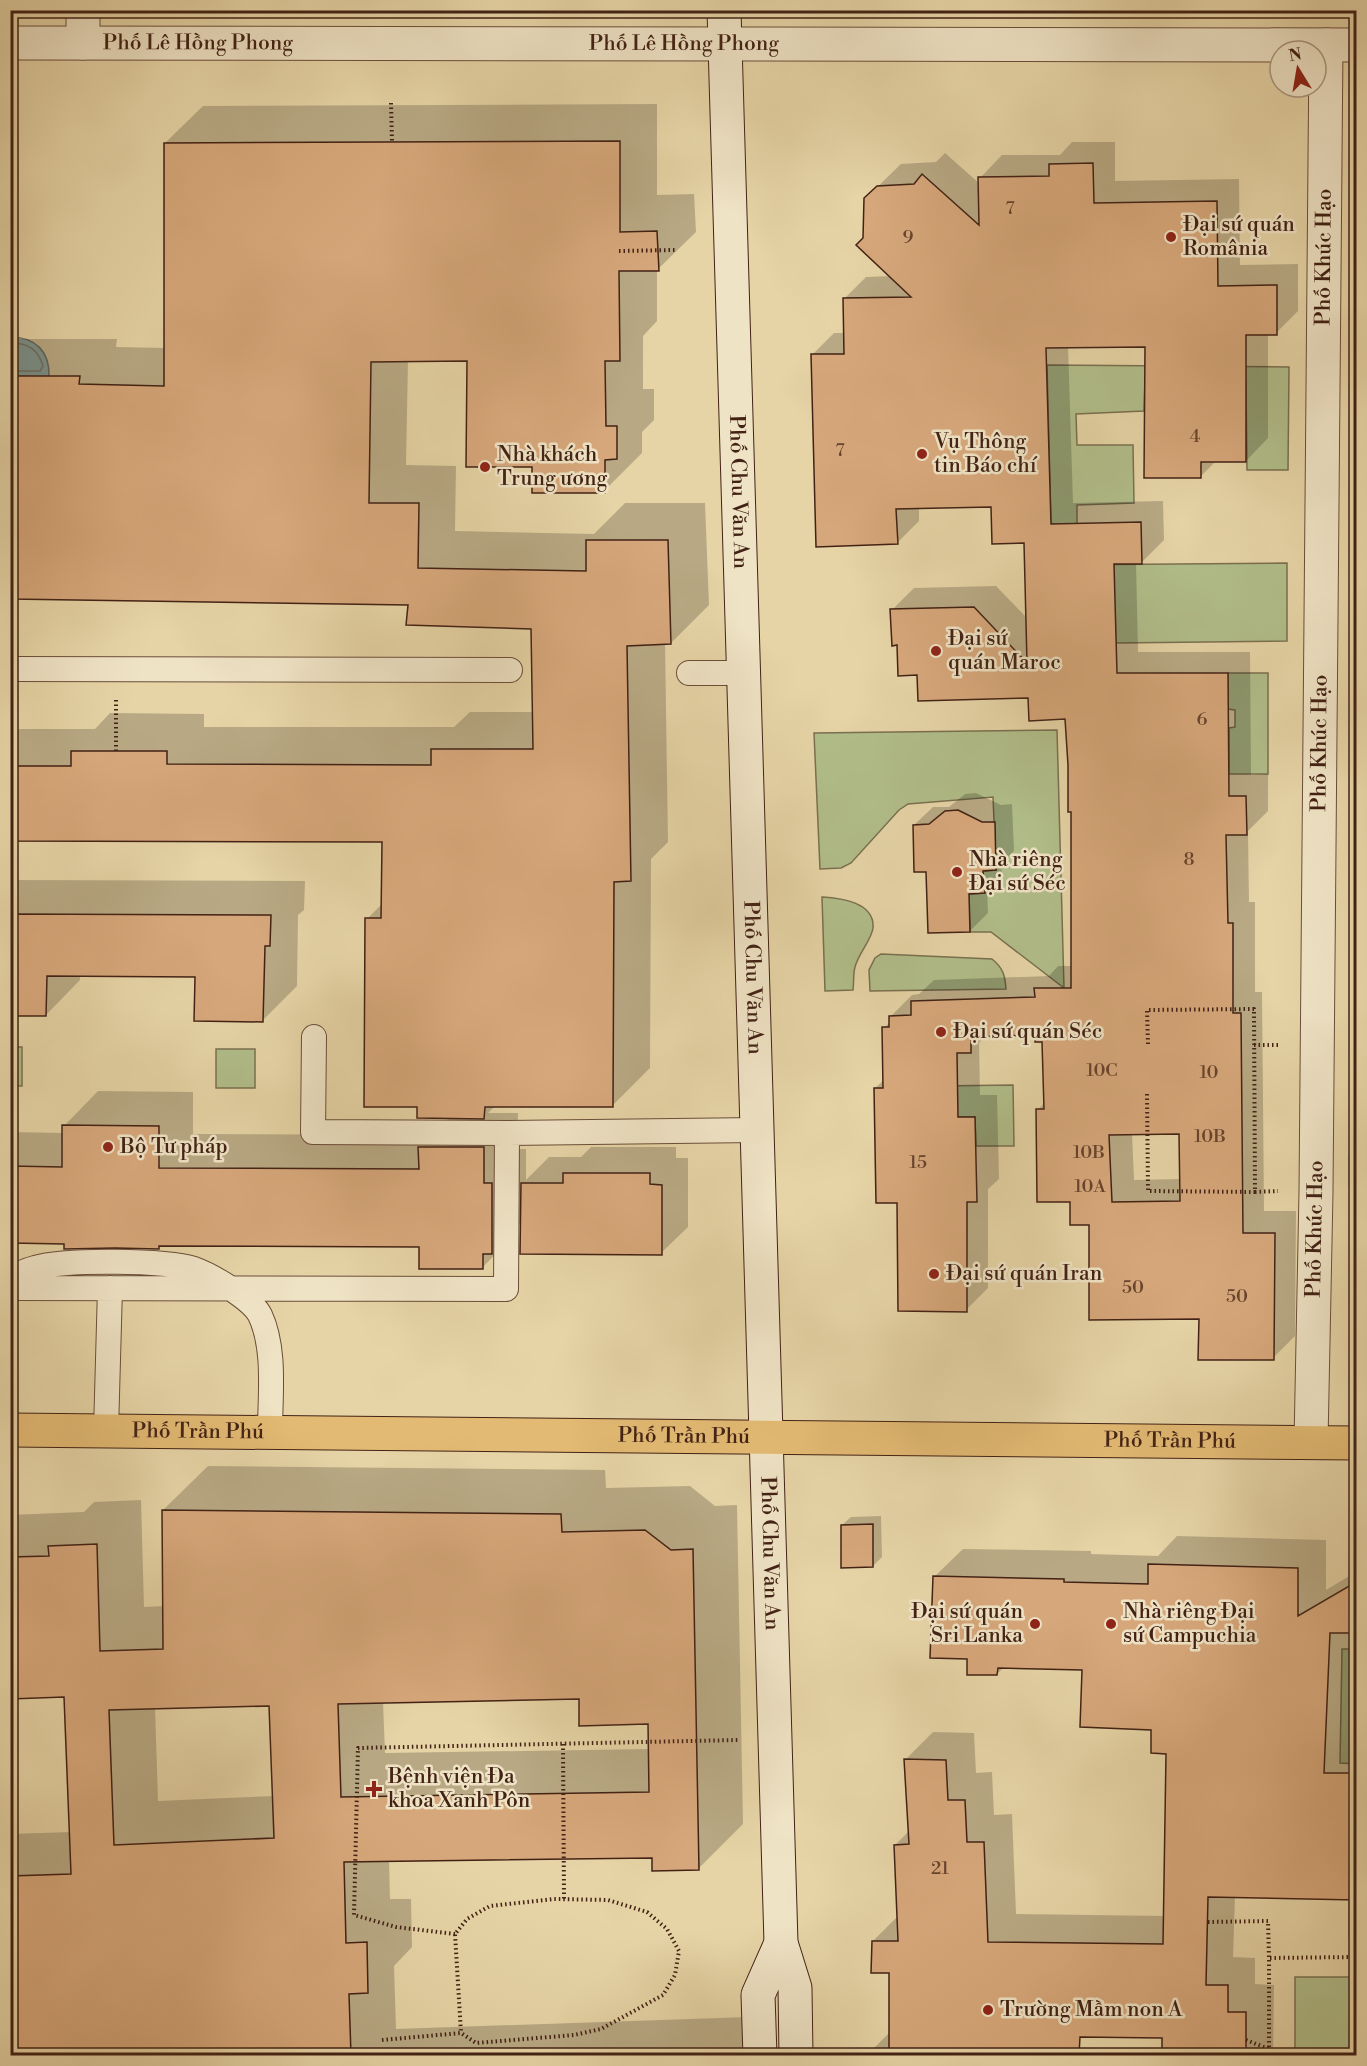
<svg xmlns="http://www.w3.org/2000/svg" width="1367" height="2066" font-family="'Libre Bodoni',serif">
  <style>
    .green { fill: #b1be8a; stroke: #7a7050; stroke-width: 1.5 }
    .water { fill: #99b7b0; stroke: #767b72; stroke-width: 1.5 }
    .shadow { fill: #0003; fill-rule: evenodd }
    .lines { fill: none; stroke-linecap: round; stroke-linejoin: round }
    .shore { stroke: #6e6c62; stroke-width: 1.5 }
    .building { fill: #d6a77a; stroke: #422215; stroke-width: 1.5; fill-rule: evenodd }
    .service-casing { stroke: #6b4e39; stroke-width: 26 }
    .minor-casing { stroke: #6b4e39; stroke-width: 35 }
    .tertiary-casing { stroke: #6b4e39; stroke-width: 35 }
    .secondary-casing { stroke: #422215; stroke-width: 35 }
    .primary-casing { stroke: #422215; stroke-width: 35 }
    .path { stroke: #422215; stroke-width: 4; stroke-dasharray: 1.5 3; stroke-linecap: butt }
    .service { stroke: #efe3c5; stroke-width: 24 }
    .minor { stroke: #efe3c5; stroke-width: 33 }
    .tertiary { stroke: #efe3c5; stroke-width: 33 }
    .secondary { stroke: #efe3c5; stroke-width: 33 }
    .primary { stroke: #e3ba73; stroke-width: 33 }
    .poi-dot { fill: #8f2418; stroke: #efe3c5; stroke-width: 2 }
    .labels { text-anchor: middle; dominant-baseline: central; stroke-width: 5; stroke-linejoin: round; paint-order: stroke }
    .number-label { font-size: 18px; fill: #67432e }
    .street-label { font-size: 21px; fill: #422215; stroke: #efe3c5 }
    .poi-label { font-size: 21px; fill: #422215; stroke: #efe3c5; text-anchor: start }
  </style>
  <rect width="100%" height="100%" fill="#e6d4a6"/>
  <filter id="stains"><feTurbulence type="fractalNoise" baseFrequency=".00333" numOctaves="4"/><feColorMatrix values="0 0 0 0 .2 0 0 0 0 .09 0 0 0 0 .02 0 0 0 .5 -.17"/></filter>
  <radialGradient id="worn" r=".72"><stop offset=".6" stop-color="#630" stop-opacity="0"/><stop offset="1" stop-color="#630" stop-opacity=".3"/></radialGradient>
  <path class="green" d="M 1353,357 L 1356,357 L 1356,425 L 1352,425 Z
    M 1047,365 L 1289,367 L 1288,470 L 1247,470 L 1246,380 L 1145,380 L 1144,411 L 1076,414 L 1077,445 L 1133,445 L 1134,503 L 1077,505 L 1077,524 L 1051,524 Z
    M 1287,563 L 1287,641 L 1116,643 L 1052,565 Z
    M 1228,673 L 1268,673 L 1268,774 L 1229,774 L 1229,728 L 1235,727 L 1235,710 L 1228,709 Z
    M 1057,730 L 1064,988 L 991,932 L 970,932 L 969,894 L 984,893 L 983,871 L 996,870 L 993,797 L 908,804 L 899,810 L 851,863 L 841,868 L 820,869 L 814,733 Z
    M 822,897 C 840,898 875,902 873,928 C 872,939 858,954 855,967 C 853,974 854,983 853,990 L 825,991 Z
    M 881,954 L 992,959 C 1003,968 1005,975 1006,989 L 870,991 L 869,970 L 875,958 Z
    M 10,1047 L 22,1047 L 22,1086 L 11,1086 Z
    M 216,1049 L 255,1049 L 255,1088 L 216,1088 Z
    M 1013,1085 L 1014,1146 L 976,1146 L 975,1117 L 940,1117 L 939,1086 Z
    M 1342,1649 L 1356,1649 L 1356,1764 L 1340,1763 Z
    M 1295,1977 L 1356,1977 L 1356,2055 L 1295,2055 Z"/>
  <path class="water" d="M 10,337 C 36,337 50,352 49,377 L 11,376 Z"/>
  <path class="shadow" d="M 657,104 L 657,195 L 694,194 L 696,232 L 657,270 L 657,321 L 643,336 L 643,389 L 654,389 L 654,420 L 642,432 L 642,453 L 604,491 L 534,465 L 468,360 L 408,360 L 406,465 L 456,466 L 455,531 L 594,534 L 625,503 L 705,503 L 709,605 L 671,643 L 665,643 L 668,842 L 651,859 L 650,1068 L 612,1106 L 495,1106 L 488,1113 L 518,1113 L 517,1149 L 526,1149 L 526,1180 L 549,1157 L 581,1157 L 591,1147 L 676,1147 L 676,1158 L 688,1158 L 688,1227 L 661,1253 L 522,1222 L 517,1227 L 516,1233 L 482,1268 L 420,1245 L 162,1244 L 158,1248 L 65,1242 L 10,1242 L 10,1132 L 64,1133 L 64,1126 L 98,1091 L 193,1092 L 193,1134 L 432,1135 L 450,1117 L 418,1105 L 367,919 L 383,903 L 383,841 L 10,840 L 10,729 L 95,729 L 110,713 L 204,714 L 204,727 L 454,727 L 470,712 L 534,712 L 532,628 L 409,604 L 10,598 L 10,339 L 117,339 L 116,347 L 166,348 L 165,143 L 203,106 Z
    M 1072,142 L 1115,142 L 1115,181 L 1239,179 L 1240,265 L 1298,264 L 1298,311 L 1276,333 L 1268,333 L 1268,438 L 1246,461 L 1216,461 L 1201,476 L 1146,346 L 1068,346 L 1073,503 L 1163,501 L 1164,540 L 1142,562 L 1136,562 L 1138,652 L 1250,652 L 1251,775 L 1268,774 L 1268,811 L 1248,831 L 1249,902 L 1255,902 L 1255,992 L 1262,992 L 1264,1211 L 1296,1211 L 1295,1336 L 1273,1358 L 1200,1318 L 1090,1224 L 1072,1201 L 1038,1110 L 1045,1102 L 1044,1041 L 1037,1034 L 987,1035 L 979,1043 L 980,1095 L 997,1095 L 999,1179 L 988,1189 L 988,1288 L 966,1310 L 898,1201 L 875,1088 L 885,1079 L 884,1028 L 891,1021 L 890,1017 L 912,995 L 919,994 L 934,980 L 1049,976 L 1058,966 L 1073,966 L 1073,811 L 1067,718 L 1029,696 L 919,673 L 898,644 L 892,610 L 914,588 L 996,586 L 1027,618 L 1025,542 L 993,505 L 919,507 L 919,521 L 897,543 L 812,355 L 834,333 L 845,333 L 844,299 L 866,277 L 892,276 L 864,238 L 866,198 L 901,164 L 936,162 L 945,153 L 980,184 L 980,178 L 1002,155 L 1060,155 ZM 1180,1132 L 1181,1179 L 1134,1180 L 1132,1133 Z
    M 1356,267 L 1356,355 L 1354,355 Z
    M 1356,423 L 1356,564 L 1353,564 L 1353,426 Z
    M 976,793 L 1001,805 L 1012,804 L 1014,851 L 1001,863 L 1002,874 L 987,888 L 988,913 L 970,931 L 927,870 L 914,825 L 933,807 L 949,807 L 965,794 Z
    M 12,880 L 305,881 L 304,910 L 298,915 L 297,986 L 263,1020 L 196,975 L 80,974 L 80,980 L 46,1015 L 10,1014 Z
    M 1356,1146 L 1356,1186 L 1348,1186 L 1348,1155 Z
    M 208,1466 L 605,1470 L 606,1488 L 690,1486 L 715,1506 L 737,1505 L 743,1824 L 699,1868 L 653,1856 L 389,1860 L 390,1899 L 411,1899 L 412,1947 L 394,1966 L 396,2029 L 748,2017 L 750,2056 L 10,2056 L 10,1834 L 71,1832 L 65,1695 L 10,1698 L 10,1515 L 84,1512 L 94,1502 L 141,1500 L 144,1607 L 164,1606 L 163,1510 ZM 580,1697 L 650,1723 L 650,1749 L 385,1753 L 383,1702 ZM 271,1705 L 274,1796 L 158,1801 L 155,1707 Z
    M 881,1516 L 882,1557 L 873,1566 L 842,1525 L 851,1517 Z
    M 1177,1536 L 1326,1540 L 1326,1590 L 1356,1572 L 1356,1634 L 1352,1745 L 1356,1745 L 1356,1946 L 1348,1938 L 1348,1898 L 1235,1896 L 1233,1957 L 1255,1958 L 1255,1984 L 1274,1985 L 1273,2056 L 1164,2056 L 1164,2037 L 1039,2035 L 1037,2056 L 874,2056 L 874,2048 L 890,2032 L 891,1972 L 873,1941 L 898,1916 L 895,1845 L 909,1831 L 905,1760 L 933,1732 L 974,1733 L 976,1773 L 992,1772 L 994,1815 L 1012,1814 L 1016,1914 L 1165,1916 L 1168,1752 L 1153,1729 L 1084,1668 L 1004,1667 L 997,1674 L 969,1658 L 934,1577 L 963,1549 L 1091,1551 L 1091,1554 L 1158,1556 Z"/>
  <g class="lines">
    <path class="shore" d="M 10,343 C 28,343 38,349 43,366 L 40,371 L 10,371"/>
  </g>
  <path class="building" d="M 620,141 L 620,232 L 657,231 L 659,271 L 619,271 L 620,361 L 605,361 L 606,426 L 617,426 L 617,459 L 605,460 L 605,493 L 532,493 L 532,467 L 466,467 L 467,361 L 371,362 L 369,503 L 419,503 L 418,568 L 586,571 L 586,540 L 668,540 L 671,644 L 627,646 L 631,881 L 614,882 L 613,1107 L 485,1107 L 484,1119 L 417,1118 L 417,1107 L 364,1107 L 365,918 L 381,918 L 382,842 L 10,841 L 10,766 L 71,766 L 71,751 L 167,751 L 167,764 L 431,765 L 431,749 L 533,749 L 531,629 L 406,625 L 408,605 L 10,599 L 10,376 L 80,376 L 79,384 L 164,386 L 164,143 Z
    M 1093,163 L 1094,203 L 1217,201 L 1218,286 L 1277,285 L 1277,335 L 1246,335 L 1246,462 L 1201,462 L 1201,478 L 1144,478 L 1145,347 L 1046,348 L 1051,524 L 1141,522 L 1142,564 L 1114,564 L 1117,673 L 1228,673 L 1229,796 L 1246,796 L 1247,835 L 1226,835 L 1228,923 L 1233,923 L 1233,1013 L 1241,1013 L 1243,1233 L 1275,1233 L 1274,1360 L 1198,1360 L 1199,1319 L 1089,1320 L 1089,1225 L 1070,1225 L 1070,1202 L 1037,1202 L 1036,1109 L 1044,1109 L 1042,1042 L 1035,1042 L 1035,1035 L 971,1037 L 971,1053 L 957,1053 L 958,1117 L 975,1117 L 977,1202 L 967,1202 L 967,1312 L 898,1311 L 897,1203 L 876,1203 L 874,1088 L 883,1088 L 882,1027 L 889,1027 L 889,1016 L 911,1015 L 911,1001 L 1035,997 L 1034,988 L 1071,988 L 1071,812 L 1068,812 L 1068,765 L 1065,719 L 1029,721 L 1028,698 L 918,701 L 917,675 L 898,676 L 897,645 L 892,646 L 890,609 L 974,607 L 1027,663 L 1024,543 L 992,544 L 991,507 L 896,509 L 898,544 L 816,547 L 811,354 L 844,354 L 843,298 L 911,297 L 856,245 L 863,238 L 864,198 L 877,186 L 914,184 L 922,174 L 979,225 L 978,177 L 1049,176 L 1049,164 ZM 1179,1134 L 1180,1201 L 1112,1202 L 1109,1135 Z
    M 958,810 L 982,822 L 995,822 L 996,870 L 983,871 L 985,893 L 969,894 L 970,932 L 928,933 L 926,872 L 914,872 L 913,825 L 929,824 L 945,811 Z
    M 10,914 L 271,915 L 270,946 L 265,946 L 263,1022 L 194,1021 L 195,977 L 47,976 L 46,1016 L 10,1016 Z
    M 62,1125 L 159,1126 L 159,1168 L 419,1169 L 418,1147 L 484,1147 L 484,1183 L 492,1183 L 492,1254 L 483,1254 L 483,1269 L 419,1269 L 419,1247 L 159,1246 L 159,1249 L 115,1248 L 64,1249 L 64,1244 L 10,1243 L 10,1166 L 62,1167 Z
    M 563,1173 L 650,1173 L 650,1184 L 662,1185 L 662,1255 L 520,1254 L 521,1183 L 563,1183 Z
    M 162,1510 L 561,1514 L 562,1532 L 645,1530 L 671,1550 L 693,1549 L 699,1870 L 652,1871 L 652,1858 L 344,1862 L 346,1943 L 367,1942 L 368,1993 L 349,1994 L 351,2055 L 10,2055 L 10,1876 L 71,1874 L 64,1697 L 10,1699 L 10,1557 L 49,1556 L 48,1546 L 97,1544 L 100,1651 L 163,1649 ZM 579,1699 L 579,1726 L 648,1724 L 649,1792 L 341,1797 L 338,1704 ZM 269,1706 L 274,1838 L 114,1845 L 109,1710 Z
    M 873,1524 L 873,1567 L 841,1568 L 841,1525 Z
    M 1148,1564 L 1298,1568 L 1298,1616 L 1356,1582 L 1356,1633 L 1330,1633 L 1324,1773 L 1356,1773 L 1356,1900 L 1208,1897 L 1206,1985 L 1228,1985 L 1228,2012 L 1246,2012 L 1246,2055 L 1162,2055 L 1162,2038 L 1080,2037 L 1079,2055 L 889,2055 L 889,1973 L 871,1973 L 872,1941 L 898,1941 L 894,1845 L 909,1844 L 904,1759 L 946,1760 L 948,1800 L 965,1800 L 967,1842 L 984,1842 L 988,1942 L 1163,1944 L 1166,1754 L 1151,1753 L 1151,1730 L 1080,1727 L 1082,1670 L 998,1668 L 997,1675 L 967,1675 L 967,1659 L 930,1658 L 933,1576 L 1064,1579 L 1064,1582 L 1148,1584 Z"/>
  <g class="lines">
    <defs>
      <path id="service" d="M 10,669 L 510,670
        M 689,673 L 743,673
        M 507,1133 L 757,1130
        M 10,1279 C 18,1274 27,1270 35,1268 C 65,1259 165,1260 194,1269 C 211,1275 252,1299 260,1315 C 276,1349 270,1396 270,1432
        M 10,1288 L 506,1289 L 507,1133 L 313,1132 L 314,1037
        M 106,1431 L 110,1288"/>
      <g id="minor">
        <path d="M 83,43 L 83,10"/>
        <path id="s1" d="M 1311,1442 L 1316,1192 L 1326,45"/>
      </g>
      <g id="tertiary">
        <path id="s2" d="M 10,43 L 1356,45"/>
      </g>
      <g id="secondary">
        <path id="s3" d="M 724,10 L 781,1943 L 795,1988 L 796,2056"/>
        <path d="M 760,2056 L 758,1995 L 781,1943"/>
      </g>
      <g id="primary">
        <path id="s4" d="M 10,1430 L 1356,1443"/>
      </g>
    </defs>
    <use href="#service" class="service-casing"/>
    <use href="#minor" class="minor-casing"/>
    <use href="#tertiary" class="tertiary-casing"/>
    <use href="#secondary" class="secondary-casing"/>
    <use href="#primary" class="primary-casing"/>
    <path class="path" d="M 391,103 L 392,142
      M 619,251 L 675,250
      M 116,751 L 116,700
      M 1254,1045 L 1281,1045
      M 1147,1094 L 1148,1191 L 1255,1192 L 1254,1009 L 1147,1010 L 1148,1044
      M 1255,1192 L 1278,1191
      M 563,1744 L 564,1899
      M 1208,1922 L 1268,1921 L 1269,1958
      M 455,1934 L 396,1927 L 354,1915 L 358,1748 L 738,1740
      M 382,2040 L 461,2033 L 476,2043 L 574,2035 L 601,2029 L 663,1995 L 675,1975 L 679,1951 L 667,1929 L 647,1912 L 608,1900 L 554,1899 L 490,1906 L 467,1919 L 455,1934 L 461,2033
      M 1246,2040 L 1269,2049 L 1275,2056
      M 1269,2056 L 1269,1958 L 1356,1957"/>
    <use href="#service" class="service"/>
    <use href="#minor" class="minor"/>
    <use href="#tertiary" class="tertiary"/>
    <use href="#secondary" class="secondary"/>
    <use href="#primary" class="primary"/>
  </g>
  <g class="poi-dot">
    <circle cx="1171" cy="237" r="6"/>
    <circle cx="922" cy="454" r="6"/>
    <circle cx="485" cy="467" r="6"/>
    <circle cx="936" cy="651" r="6"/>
    <circle cx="957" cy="872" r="6"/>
    <circle cx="941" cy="1032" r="6"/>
    <circle cx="108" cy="1147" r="6"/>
    <circle cx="934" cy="1274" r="6"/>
    <circle cx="1035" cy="1624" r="6"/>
    <circle cx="1111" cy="1624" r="6"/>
    <path d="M371 1780h6v6h6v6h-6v6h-6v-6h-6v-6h6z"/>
    <circle cx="988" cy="2010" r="6"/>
  </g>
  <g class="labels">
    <g class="number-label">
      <text x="1010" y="208">7</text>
      <text x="908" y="237">9</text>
      <text x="1195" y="436">4</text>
      <text x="840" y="450">7</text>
      <text x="1202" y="719">6</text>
      <text x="1189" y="859">8</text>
      <text x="1102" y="1070">10C</text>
      <text x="1209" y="1072">10</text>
      <text x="1210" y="1136">10B</text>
      <text x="1089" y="1152">10B</text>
      <text x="918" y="1162">15</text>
      <text x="1090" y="1186">10A</text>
      <text x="1133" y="1287">50</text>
      <text x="1237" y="1296">50</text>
      <text x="940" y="1868">21</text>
    </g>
    <g class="street-label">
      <text stroke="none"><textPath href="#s2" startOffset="188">Phố Lê Hồng Phong</textPath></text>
      <text stroke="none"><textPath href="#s2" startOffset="674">Phố Lê Hồng Phong</textPath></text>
      <text stroke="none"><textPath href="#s1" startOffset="1185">Phố Khúc Hạo</textPath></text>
      <text stroke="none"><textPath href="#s3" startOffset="482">Phố Chu Văn An</textPath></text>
      <text stroke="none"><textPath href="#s1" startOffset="699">Phố Khúc Hạo</textPath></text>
      <text stroke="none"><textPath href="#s3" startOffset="968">Phố Chu Văn An</textPath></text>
      <text stroke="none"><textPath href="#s1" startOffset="213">Phố Khúc Hạo</textPath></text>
      <text stroke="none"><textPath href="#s4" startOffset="188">Phố Trần Phú</textPath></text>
      <text stroke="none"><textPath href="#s4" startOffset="674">Phố Trần Phú</textPath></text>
      <text stroke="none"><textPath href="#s4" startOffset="1160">Phố Trần Phú</textPath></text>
      <text stroke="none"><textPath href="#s3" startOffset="1544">Phố Chu Văn An</textPath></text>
    </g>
    <g class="poi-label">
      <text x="1183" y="225">Đại sứ quán<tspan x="1183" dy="24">România</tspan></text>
      <text x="934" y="442">Vụ Thông<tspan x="934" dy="24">tin Báo chí</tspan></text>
      <text x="497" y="455">Nhà khách<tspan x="497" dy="24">Trung ương</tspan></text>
      <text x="948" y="639">Đại sứ<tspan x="948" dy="24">quán Maroc</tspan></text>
      <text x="969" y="860">Nhà riêng<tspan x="969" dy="24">Đại sứ Séc</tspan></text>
      <text x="953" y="1032">Đại sứ quán Séc</text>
      <text x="120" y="1147">Bộ Tư pháp</text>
      <text x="946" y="1274">Đại sứ quán Iran</text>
      <text x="1023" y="1612" text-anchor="end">Đại sứ quán<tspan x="1023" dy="24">Sri Lanka</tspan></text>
      <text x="1123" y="1612">Nhà riêng Đại<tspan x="1123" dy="24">sứ Campuchia</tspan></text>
      <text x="388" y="1777">Bệnh viện Đa<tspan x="388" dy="24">khoa Xanh Pôn</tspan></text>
      <text x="1000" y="2010">Trường Mầm non A</text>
    </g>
  </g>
  <rect width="1367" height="2066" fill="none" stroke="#e6d4a6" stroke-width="36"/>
  <rect x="12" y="12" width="1343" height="2042" fill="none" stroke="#422215" stroke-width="3"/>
  <rect x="18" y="18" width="1331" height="2030" fill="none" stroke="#422215" stroke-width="1.5"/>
  <g transform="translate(1298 69) rotate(349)"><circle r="28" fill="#efe3c5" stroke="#aa967f" stroke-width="1.5"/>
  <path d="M0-4.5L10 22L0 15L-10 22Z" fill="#8f2418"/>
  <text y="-9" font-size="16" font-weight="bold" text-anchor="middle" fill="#422215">N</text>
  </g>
  <rect width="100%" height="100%" filter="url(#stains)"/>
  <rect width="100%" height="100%" fill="url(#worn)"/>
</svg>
